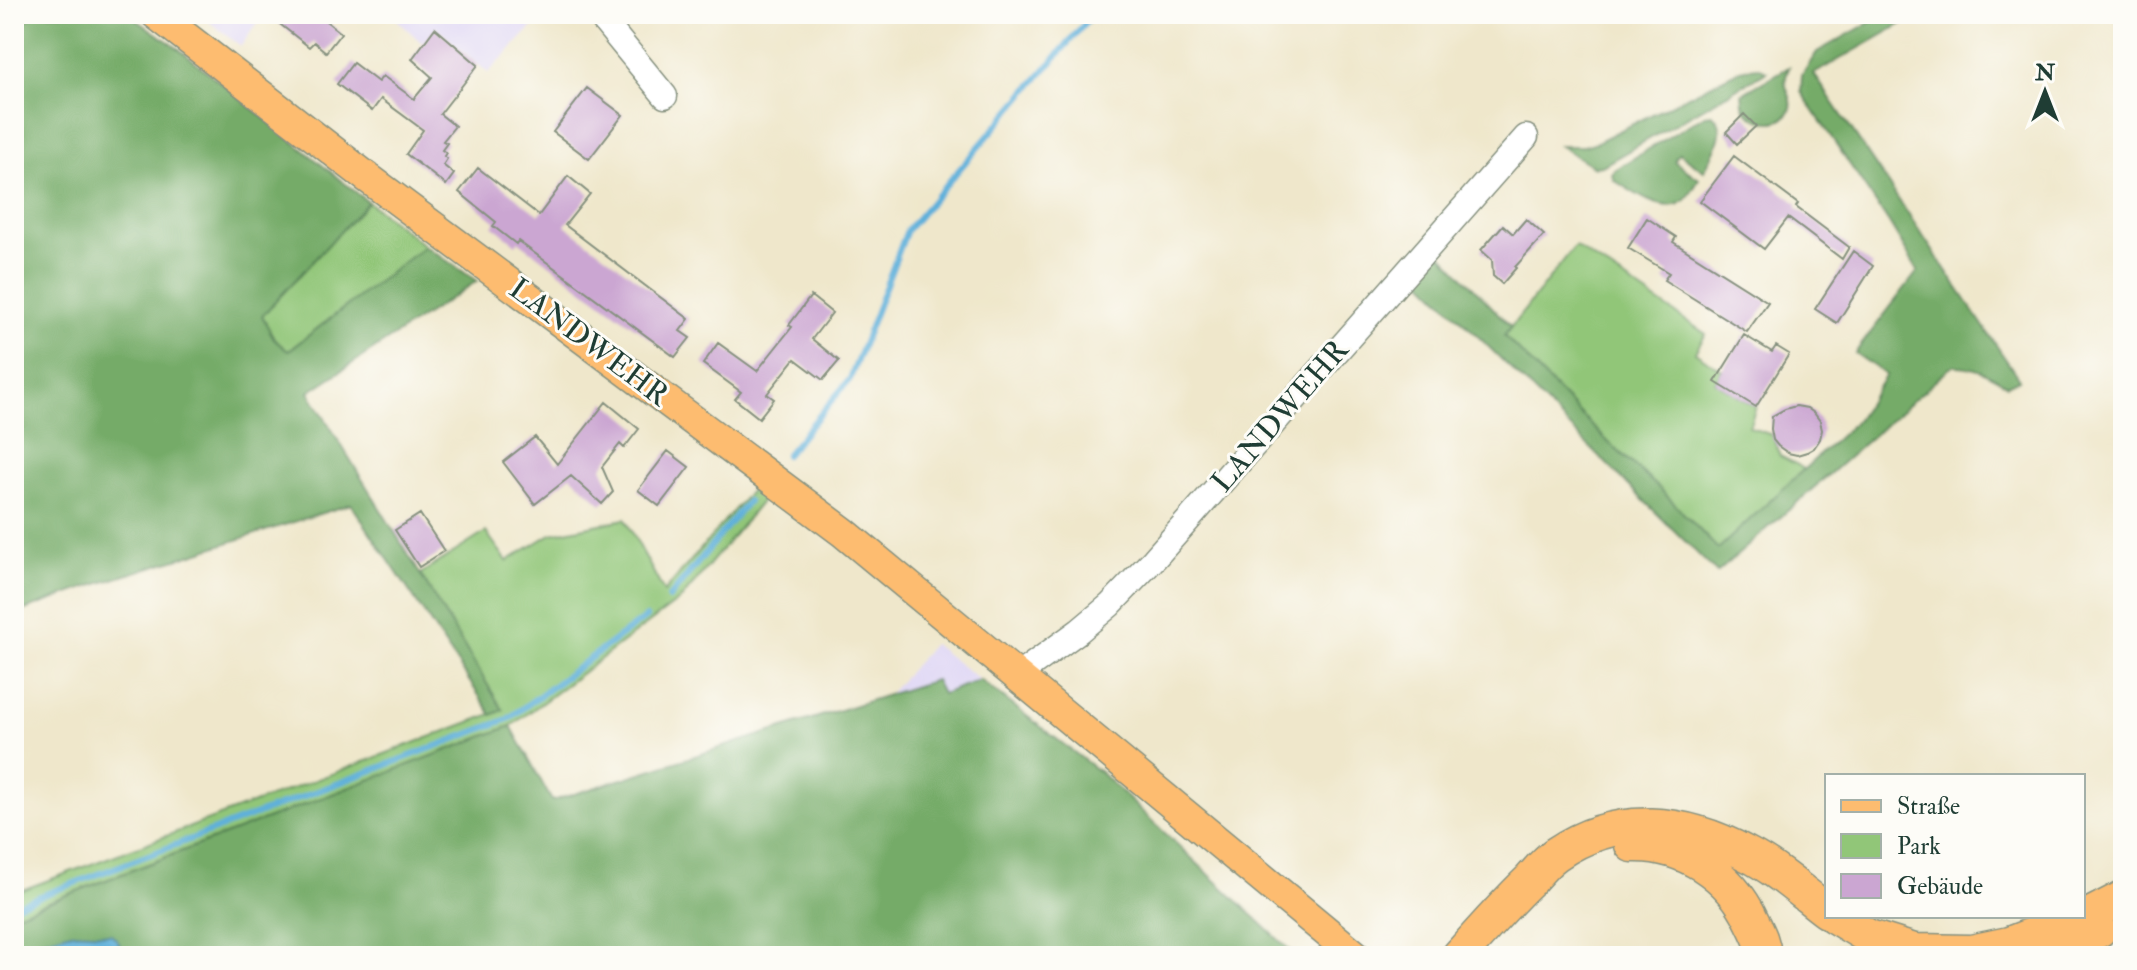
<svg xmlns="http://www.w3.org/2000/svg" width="2137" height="970" font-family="'IM FELL Double Pica',serif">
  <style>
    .built { fill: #ded5f5 }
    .green { fill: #91c678; stroke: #588256; stroke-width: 2 }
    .forest { fill: #74ab68; stroke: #4a744e; stroke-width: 2 }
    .water { fill: #5fb0da; stroke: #3f7687; stroke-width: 2 }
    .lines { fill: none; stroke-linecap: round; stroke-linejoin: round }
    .stream { stroke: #5fb0da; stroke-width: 6 }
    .building { fill: #cba6d2 }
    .minor-casing { stroke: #879280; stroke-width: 27 }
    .major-casing { stroke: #879280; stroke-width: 33 }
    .highway-casing { stroke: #879280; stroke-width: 37 }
    .minor { stroke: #fff; stroke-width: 24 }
    .major { stroke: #fdbc70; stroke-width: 30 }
    .highway { stroke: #fdbc70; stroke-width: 34 }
    .labels { text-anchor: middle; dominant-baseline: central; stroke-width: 6; stroke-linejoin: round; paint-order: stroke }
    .street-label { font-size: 30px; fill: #1f3d34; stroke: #fdfcf7 }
  </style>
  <rect width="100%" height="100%" fill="#fdfcf7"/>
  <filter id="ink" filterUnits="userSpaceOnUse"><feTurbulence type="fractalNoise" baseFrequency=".0125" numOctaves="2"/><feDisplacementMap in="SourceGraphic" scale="16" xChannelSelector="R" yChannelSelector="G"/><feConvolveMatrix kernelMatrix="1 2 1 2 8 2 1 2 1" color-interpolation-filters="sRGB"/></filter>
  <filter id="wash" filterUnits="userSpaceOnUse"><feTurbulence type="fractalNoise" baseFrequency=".006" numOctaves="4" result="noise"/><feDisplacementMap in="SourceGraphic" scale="32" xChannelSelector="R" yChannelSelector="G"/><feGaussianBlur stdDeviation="1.8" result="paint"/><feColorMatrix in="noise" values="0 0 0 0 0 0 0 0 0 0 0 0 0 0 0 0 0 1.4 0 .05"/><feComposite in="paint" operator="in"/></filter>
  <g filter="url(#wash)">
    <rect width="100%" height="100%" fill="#efe7cb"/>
    <path class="built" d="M 199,14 L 264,14 L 241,46 Z
      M 391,14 L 545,14 L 488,73 L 436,27 L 422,43 Z
      M 933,644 L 980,680 L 941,694 L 888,695 Z"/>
    <path class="green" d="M 368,202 L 425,246 L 288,351 L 275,340 L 261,316 Z
      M 1575,246 L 1706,334 L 1695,352 L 1722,370 L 1715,382 L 1756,407 L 1749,427 L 1772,435 L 1780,456 L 1798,465 L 1804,470 L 1718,550 L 1661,490 L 1606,440 L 1504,336 Z
      M 752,489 L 763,499 L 761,502 L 682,598 L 511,726 L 14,915 L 14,893 L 502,710 L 420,574 L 486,532 L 507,561 L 551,534 L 625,519 L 664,592 Z"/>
    <path class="forest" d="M 37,14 L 128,14 L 178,48 L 368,202 L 262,316 L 275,340 L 288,351 L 425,246 L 477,281 L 309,392 L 503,710 L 492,715 L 351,504 L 88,587 L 14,614 L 14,28 Z
      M 1885,14 L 1919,14 L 1814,74 L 2019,379 L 2007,385 C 1988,374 1974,365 1952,366 L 1717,573 L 1413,272 L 1436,248 L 1511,327 L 1504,336 L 1606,440 L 1661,490 L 1718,549 L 1857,420 L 1886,375 L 1855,353 L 1918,271 L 1889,223 L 1801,92 L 1802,75 L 1817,52 Z
      M 1789,67 C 1787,73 1784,79 1786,86 C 1789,96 1796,105 1787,115 C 1776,128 1751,121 1744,107 C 1742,103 1743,98 1742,94 Z
      M 1750,68 L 1758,67 L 1767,71 L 1602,166 L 1594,167 L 1560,146 L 1584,146 L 1597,142 L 1740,70 Z
      M 1712,114 C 1731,126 1712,156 1704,171 L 1679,153 L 1674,161 L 1699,179 C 1694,188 1688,200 1679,204 C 1658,212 1630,190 1614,180 L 1612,174 L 1614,170 L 1705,115 Z
      M 935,680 L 942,694 L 980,680 L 1101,773 L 1296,956 L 118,956 L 121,949 L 40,940 L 14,949 L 14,915 L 511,726 L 552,801 Z"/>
    <path class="water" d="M 71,932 L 111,934 C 119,941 122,945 118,956 L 14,956 L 14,949 Z"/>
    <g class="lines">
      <path class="stream" d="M 786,455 L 850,379 L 907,230 L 1093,14
        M 669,598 L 748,501
        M 14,906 L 508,719 L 646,617"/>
    </g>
    <g id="blocks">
      <path class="building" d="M 267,14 L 317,14 L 341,33 L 326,52 L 314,42 L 309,47 Z
        M 435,28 L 478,65 L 440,114 L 455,126 L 443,141 L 447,143 L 442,150 L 446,153 L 444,156 L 447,159 L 443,165 L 454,174 L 446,185 L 406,154 L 423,130 L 381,99 L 372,111 L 337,84 L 353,63 L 378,82 L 383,76 L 414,99 L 432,77 L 412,59 Z
        M 587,88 L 623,115 L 589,159 L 553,132 Z
        M 1744,114 L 1756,126 L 1737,144 L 1726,132 Z
        M 1734,156 L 1798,204 L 1796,207 L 1849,247 L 1842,259 L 1788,218 L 1764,249 L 1700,201 Z
        M 478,168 L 539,215 L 568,176 L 590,194 L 565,225 L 689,319 L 680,331 L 690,338 L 675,357 L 518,241 L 516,244 L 493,226 L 496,222 L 459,192 Z
        M 1647,218 L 1676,237 L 1673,242 L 1768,302 L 1747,332 L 1664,280 L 1669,273 L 1628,248 Z
        M 1526,219 L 1544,235 L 1515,267 L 1516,268 L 1502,284 L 1493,276 L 1492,260 L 1481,250 L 1503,225 L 1513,234 Z
        M 1853,251 L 1873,266 L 1837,323 L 1815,309 Z
        M 811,296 L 832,313 L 812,339 L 839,361 L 823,380 L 795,359 L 767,394 L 774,399 L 759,418 L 735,399 L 741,392 L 703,364 L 718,343 L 757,371 L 792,327 L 789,325 Z
        M 1744,335 L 1772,352 L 1776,346 L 1789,354 L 1756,407 L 1715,382 Z
        M 606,402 L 639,429 L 624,448 L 620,444 L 602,467 L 613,492 L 602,504 L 571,476 L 535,504 L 503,462 L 535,437 L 557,464 Z
        M 1796,406 L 1807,408 L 1814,413 L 1820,421 L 1822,430 L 1820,439 L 1814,448 L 1807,452 L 1797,455 L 1788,453 L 1778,446 L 1773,440 L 1771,429 L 1772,416 L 1785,409 Z
        M 668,451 L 689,467 L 659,506 L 638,490 Z
        M 420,514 L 444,551 L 419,567 L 395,530 Z"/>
    </g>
  </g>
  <g filter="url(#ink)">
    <use href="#blocks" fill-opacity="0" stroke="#879280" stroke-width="2"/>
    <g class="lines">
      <defs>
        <path id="minor" d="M 598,14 L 665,96
          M 1017,676 L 1079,631 L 1110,605 L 1154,559 L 1526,137"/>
        <path id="major" d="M 156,14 L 364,175 L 843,532 L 1356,956"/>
        <path id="highway" d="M 1632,845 C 1683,843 1731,875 1752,921 C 1758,933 1763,942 1764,956
          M 1834,916 L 1869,937 L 1914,951 L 1971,952 L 2009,944 L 2081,916
          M 2063,929 L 2123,898
          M 1459,956 C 1482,930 1505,904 1530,880 C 1538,871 1546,861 1556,854 C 1617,812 1685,820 1747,854 C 1775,868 1802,892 1827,911
          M 2049,956 L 2099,930"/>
      </defs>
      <use href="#minor" class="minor-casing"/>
      <use href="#major" class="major-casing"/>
      <use href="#highway" class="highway-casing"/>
      <use href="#minor" class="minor"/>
      <use href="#major" class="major"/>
      <use href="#highway" class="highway"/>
    </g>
  </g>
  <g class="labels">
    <g class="street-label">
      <text transform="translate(589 342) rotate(37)">LANDWEHR</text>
      <text transform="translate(1280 416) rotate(-49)">LANDWEHR</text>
    </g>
  </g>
  <rect width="2137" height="970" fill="none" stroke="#fdfcf7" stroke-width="48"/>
  <rect x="1825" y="774" width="260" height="144" fill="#fdfcf7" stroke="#a4b0a9" stroke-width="2"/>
  <rect x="1841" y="800" width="40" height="12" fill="#fdbc70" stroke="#a4b0a9" stroke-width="2"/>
  <text x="1897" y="814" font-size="24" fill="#1f3d34">Straße</text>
  <rect x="1841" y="834" width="40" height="24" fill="#91c678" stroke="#a4b0a9" stroke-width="2"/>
  <text x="1897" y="854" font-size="24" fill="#1f3d34">Park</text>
  <rect x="1841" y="874" width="40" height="24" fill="#cba6d2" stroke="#a4b0a9" stroke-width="2"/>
  <text x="1897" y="894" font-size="24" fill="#1f3d34">Gebäude</text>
  <g transform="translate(2045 92)" stroke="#fdfcf7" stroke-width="6" paint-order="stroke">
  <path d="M0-6L14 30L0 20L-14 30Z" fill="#1f3d34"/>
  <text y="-12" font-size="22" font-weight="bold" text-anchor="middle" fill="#1f3d34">N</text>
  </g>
</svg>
